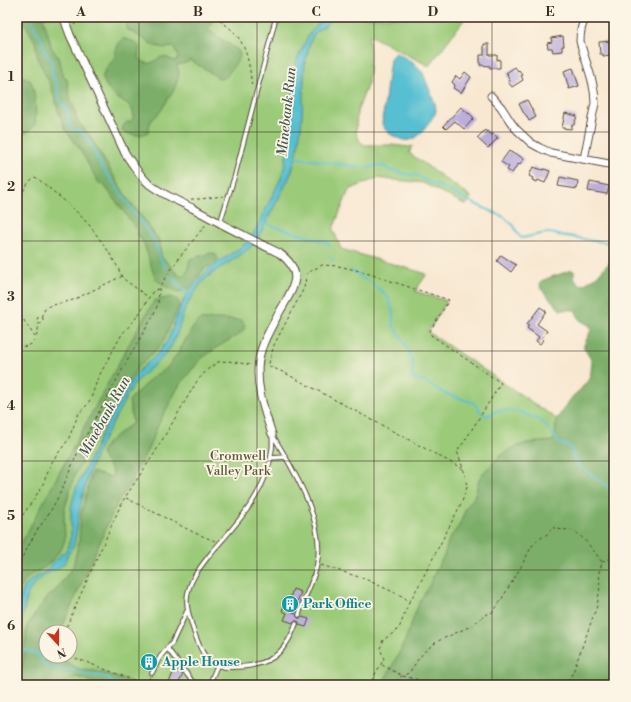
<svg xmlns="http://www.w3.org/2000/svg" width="631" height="702" font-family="'Libre Bodoni',serif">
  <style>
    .green { fill: #9bca79; stroke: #6b7a4c; fill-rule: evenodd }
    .forest { fill: #7cae69; stroke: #5c6c44 }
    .water { fill: #56bfd2; stroke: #487478 }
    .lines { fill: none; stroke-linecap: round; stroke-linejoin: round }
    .stream { stroke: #56bfd2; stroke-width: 2 }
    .building { fill: #bcaedc }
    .lane-casing { stroke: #574639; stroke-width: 5.5 }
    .street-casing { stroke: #574639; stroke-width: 9 }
    .path { stroke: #574639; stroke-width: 1; stroke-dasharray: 3 3; stroke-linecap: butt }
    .lane { stroke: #fff; stroke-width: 3.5 }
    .street { stroke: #fff; stroke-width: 7 }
    .grid { fill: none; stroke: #3b2a1e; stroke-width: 1; stroke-opacity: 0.55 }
    .labels { text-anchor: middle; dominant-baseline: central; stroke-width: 3.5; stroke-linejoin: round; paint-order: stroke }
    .park-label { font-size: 13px; fill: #585a39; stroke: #fcf5e5 }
    .culture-label { font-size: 13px; font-weight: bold; fill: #0d838f; stroke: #fcf5e5; text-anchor: start }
    .water-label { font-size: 14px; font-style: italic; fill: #435754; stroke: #fcf5e5 }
    .neatline { fill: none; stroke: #3b2a1e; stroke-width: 1.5 }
    .grid-label { font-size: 13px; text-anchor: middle; font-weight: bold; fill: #3b2a1e }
  </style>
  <rect width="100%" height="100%" fill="#fcf5e5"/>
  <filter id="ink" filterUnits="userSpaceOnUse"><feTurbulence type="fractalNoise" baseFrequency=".025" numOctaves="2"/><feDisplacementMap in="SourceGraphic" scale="8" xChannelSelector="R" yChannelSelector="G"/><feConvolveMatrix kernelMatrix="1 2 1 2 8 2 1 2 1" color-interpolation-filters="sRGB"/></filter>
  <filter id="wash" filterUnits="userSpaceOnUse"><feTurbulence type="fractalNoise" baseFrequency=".012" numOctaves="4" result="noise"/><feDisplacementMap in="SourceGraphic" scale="16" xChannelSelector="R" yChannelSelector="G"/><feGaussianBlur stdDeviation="0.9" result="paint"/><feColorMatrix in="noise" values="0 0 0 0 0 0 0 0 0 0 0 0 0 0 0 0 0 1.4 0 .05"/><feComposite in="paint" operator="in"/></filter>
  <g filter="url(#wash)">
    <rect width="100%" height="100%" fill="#f8e8d2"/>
    <path class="green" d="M 17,17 L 466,17 L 429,66 L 369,35 L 370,57 L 368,83 L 357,112 L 356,132 L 360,142 L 365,145 L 391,145 L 409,147 L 413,146 L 409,153 L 471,197 L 466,205 L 423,183 L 377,178 L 349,190 L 333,229 L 341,249 L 427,274 L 415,291 L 447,301 L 428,332 L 576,432 L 614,685 L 17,685 ZM 46,632 L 70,632 L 70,656 L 46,656 Z"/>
    <path class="forest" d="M 21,17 L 43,17 L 52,49 L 58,57 L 61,65 L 63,75 L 67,79 L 69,94 L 75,111 L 77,120 L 89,135 L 129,201 C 135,207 140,214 145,221 C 150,228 153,233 159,239 L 160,249 L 162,258 L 169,264 L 175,272 L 182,277 C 189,273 188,266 190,259 L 211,253 L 215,254 L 218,258 L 216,262 L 204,269 L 190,287 L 183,291 L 178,292 L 165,286 L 158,281 L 155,278 L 144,243 L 138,235 L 135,227 L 104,185 L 100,184 L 97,180 L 79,148 L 65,129 L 60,116 L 51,86 L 44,72 L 38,59 L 35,41 Z
      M 132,17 L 207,17 L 212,22 L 208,30 L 239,51 L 240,57 L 226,77 L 221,79 L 190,60 L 186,63 L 177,65 L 179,74 L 175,88 L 160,112 L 153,119 L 150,123 L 148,132 C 139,137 131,135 122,131 L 123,126 L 127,122 L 131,122 C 136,115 132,106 125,102 C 122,100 119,100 117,98 C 112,95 104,84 103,78 C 102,72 109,65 113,60 C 116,54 116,45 121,40 C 123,38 127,39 129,40 C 133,41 138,43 139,47 C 140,50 138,53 139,56 C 140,62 148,65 153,62 C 156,61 158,58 161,57 L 165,57 L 174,61 L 178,59 L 178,55 L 174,47 L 165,48 L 155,46 L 127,29 L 127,24 Z
      M 23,77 C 27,78 31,80 32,84 C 35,92 38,122 33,128 C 31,130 27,132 25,133 L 17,129 L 17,86 Z
      M 612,260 L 614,260 L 614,429 L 611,435 L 614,447 L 614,511 C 612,518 609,524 614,531 L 614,685 L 380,685 L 388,674 L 404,643 L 419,603 L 429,586 L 436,570 L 444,556 L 449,539 L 459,526 L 466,508 L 474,497 L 479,480 L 483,473 L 499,457 L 510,449 L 527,443 L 552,441 L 555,437 L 556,420 L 573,396 L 580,390 L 589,379 L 591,372 L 592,361 L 584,348 L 584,345 L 591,330 L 590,326 L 580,320 L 575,310 L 560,310 L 542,290 C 540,287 539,284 542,281 C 544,279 567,272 571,270 L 574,271 C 574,278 575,283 583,285 L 597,276 L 605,267 Z
      M 171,297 C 176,298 179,300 179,306 L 163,342 L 154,352 L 137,368 L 121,394 L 75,474 L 64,511 L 65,540 L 62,548 L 50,563 L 44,568 L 32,574 L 25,581 L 17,593 L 17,551 L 128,346 L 154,301 Z
      M 219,319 L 241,320 L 245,325 L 243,331 L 238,335 L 219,346 L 202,358 L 180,384 L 160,421 L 148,449 L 127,489 L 117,503 L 60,632 L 46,632 L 46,656 L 57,656 L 59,658 L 81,670 L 96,671 L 128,681 L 134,685 L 100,685 L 77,677 L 60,685 L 17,685 L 23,661 L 27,626 L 46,599 L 55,591 L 73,567 L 79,541 L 81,514 L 92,472 L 109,477 L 114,474 C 110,466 104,461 101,453 C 107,440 122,431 133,423 L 129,401 L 134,395 L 154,376 L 167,368 L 178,353 L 193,327 L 200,320 Z"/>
    <path class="water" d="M 325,17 L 334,17 C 331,19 329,22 327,24 C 321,30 314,30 311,40 C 308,47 308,55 305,62 C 302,100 304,143 289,178 L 258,238 C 244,260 213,265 198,288 C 191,297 186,307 182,317 C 179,328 176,339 170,348 C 160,363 144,371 134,385 C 128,392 125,401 120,409 C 112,424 103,439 96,455 C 88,473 83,493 79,513 C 77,525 77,537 72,549 C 71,551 68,553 67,556 C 65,560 67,558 65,562 C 62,567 55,569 50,572 C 42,576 33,585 28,593 L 22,619 L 22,645 L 17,668 L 17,612 L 22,593 L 25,586 L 31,580 L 45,572 L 61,554 L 66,551 L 68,547 L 71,535 L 71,507 L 76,488 L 102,433 L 135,375 C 144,364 158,357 165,344 C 172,335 173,323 178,313 C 182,303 187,292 195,284 C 200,277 206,272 212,267 C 226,256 243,249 253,235 L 281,178 L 285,164 L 291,126 L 295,78 L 293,68 L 309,34 Z
      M 396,53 L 411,61 L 423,73 L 435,104 L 436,111 L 435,114 C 425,127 417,147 398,138 C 389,134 387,133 382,124 L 390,59 L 391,57 Z"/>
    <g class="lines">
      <path class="stream" d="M 32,17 L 31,21 L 42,40 L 43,48 L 53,64 L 51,69 L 53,76 L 57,85 L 60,100 L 69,113 L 68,119 L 70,125 L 73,130 L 79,131 L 86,135 L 92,146 L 102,167 L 127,202 L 135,215 L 145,227 L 155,243 L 165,269
        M 294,157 L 357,167 L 369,168 L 376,165 L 382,166 L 392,171 L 395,171 L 406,174 L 416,175 L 430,183 L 444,188 L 464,199 L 504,217 L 514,226 L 518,234 L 521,238 C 531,237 539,233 549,233 C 552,233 555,234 558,235 C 571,236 583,239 595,241 C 602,242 608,242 614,245
        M 264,223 L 289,231 L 329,243 L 330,246
        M 332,259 L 334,261
        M 351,270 L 367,281 L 382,291 L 388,297 L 393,312 L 393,325 L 403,340 L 408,350 L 413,363 L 412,378 L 427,383 L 444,393 L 474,403 L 482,413 L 487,416 L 497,411 L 504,410 L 520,412 L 535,418 L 546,425 L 559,443 L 571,447 L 573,457 L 579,466 L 612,490
        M 171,277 L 188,295
        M 20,649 L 34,653 L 40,656 L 44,665 L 50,668 L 64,670 L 70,669 L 80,672 L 86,675 L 100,676 L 108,678 L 112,682 L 123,685"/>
    </g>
    <g id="blocks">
      <path class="building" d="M 563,36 L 564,46 L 562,46 L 562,51 L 553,52 L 552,48 L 548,48 L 547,43 L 552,42 L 551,38 Z
        M 611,41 L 611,44 L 612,44 L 613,55 L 603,56 L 603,54 L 600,54 L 599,42 Z
        M 484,44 L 489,44 L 489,55 L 497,55 L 497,60 L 500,59 L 500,68 L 490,68 L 490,66 L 480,65 L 480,55 L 484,55 Z
        M 515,67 L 518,71 L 519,70 L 522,74 L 521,75 L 523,80 L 512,87 L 508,82 L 510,81 L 507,75 L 508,74 L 506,73 Z
        M 573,68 L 579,86 L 569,89 L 564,71 Z
        M 465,72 L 471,77 L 461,93 L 453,88 L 455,85 L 452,82 L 456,76 L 460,79 Z
        M 527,100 L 536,117 L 529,121 L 526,115 L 523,112 L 519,104 Z
        M 461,107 L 469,114 L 469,113 L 474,118 L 464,129 L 455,121 L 446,129 L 443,126 Z
        M 565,113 L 577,116 L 574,125 L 572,125 L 571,129 L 562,128 Z
        M 485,130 L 486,132 L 487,131 L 492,135 L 494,134 L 498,138 L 488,148 L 477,138 Z
        M 509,151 L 514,154 L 515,153 L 524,159 L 519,165 L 518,164 L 512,173 L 507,170 L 509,167 L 501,162 Z
        M 533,167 L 543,170 L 544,169 L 550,171 L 545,183 L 538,180 L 537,182 L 532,180 L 533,178 L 529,176 Z
        M 560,177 L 578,181 L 577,189 L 558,186 Z
        M 590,182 L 609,186 L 607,194 L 588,191 Z
        M 501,255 L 516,265 L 511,272 L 497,261 Z
        M 540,307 L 546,311 L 537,324 L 547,331 L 542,338 L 543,340 L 540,344 L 536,341 L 539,337 L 527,328 L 529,325 L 527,324 Z
        M 293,589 L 301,592 L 293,613 L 296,614 L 298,618 L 300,618 L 302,617 L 309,619 L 306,627 L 299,625 L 299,622 L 297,621 L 294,621 L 293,623 L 284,620 L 287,613 L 282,611 L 287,597 L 290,598 Z
        M 145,656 L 155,659 L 151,668 L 142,664 Z
        M 174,670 L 182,673 L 183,674 L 178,685 L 175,685 L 169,683 Z"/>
    </g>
  </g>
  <g filter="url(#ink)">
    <use href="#blocks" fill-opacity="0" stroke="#574639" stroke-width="1"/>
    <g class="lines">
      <defs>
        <path id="lane" d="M 220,223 L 235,175 L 276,17
          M 271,458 L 285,457
          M 296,624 C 284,656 268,666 235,667 C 225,668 217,667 209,661 C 201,653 198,642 194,632 C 191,621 186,610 187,599 C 188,581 201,566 212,552 C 238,522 268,491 272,449 C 273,444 272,439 272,434 C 293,469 326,522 317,564 C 314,582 303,598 299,615
          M 167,648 L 192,681 L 196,685
          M 152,673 L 160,657 L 172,643 L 187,611
          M 209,685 L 217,666"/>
        <path id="street" d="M 64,17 L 66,24 L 70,35 L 125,153 C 132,164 139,175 149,184 C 162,194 178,201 192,208 C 221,224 250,239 279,253 C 306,272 293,289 280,311 C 272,326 262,342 259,359 C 255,385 264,410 272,434
          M 491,96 L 501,107 L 510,121 L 516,129 L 531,143 L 540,148 L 551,153 L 614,165
          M 584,159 L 595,103 C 595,81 585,62 580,41 C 580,32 581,25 586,17"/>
      </defs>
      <use href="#lane" class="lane-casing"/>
      <use href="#street" class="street-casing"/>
      <path class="path" d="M 215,17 C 222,22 229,27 235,33 C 248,48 250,69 252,88
        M 74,25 L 81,17
        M 191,199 L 200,199 L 223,196
        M 17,201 L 29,182 L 34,177 L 37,178 L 73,208 L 90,226 L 107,249 L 117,266 L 122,277 L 125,280 L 148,297
        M 17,310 L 35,337
        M 39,323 L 41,323 L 43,321 L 43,318 L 41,317
        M 17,345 C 20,346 24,347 27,346 C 37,344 38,330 39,323 L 37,320 L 38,317 L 41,317 L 45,309 L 49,306 L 73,300 L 116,279 L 121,277
        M 126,498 L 195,533 L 215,541
        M 17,526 L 22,516 L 34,499 L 43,484 L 52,462 L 59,452 L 68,440 L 79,413 L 87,405 L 91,398 L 98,378 L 122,334 L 132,323 L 139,314 L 153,291 L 158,289
        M 602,562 L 609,559 L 614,553
        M 321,565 L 365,579 L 404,597 L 409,602 L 400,626 L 396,631 L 383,640 L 381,646 L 380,648 L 384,659 L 374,676 L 370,685
        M 17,567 L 36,532 L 53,507 L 63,487 L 73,463 L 83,441 L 131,354 L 153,316 L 158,304 L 159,289 L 163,281 L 179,258 L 207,223
        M 409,602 L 418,587 L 462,502 L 467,487 L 465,474 L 457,451 L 464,442 L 501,383 L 431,335 L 430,331 L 449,300 L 360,271 L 338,266 L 322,265 L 307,273 L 304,288 L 274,345 L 269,363 L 269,366 L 285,373 L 463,469
        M 64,632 L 122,502 L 154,454 L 197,381 L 208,369 L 218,362 L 228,361 L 252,365
        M 70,656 L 133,680 L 152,685
        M 382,665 L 399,674 L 402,676 L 443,685
        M 69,685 C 77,683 86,682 94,685
        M 148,685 L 150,677
        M 391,685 L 402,676 L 409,673 L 419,658 L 426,650 L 438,641 L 471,626 L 485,615 L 493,612 L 498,605 L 518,572 L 532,546 L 536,541 L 549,533 L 552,527 C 560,531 564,529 571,530 C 580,532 598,555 602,563 L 599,572 L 600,587 L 597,606 L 573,672 L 566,685"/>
      <use href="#lane" class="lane"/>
      <use href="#street" class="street"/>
    </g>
  </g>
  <path class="grid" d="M 139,17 L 139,685M 257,17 L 257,685M 374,17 L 374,685M 492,17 L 492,685M 17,132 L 614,132M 17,241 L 614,241M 17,351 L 614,351M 17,461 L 614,461M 17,570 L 614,570"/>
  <defs>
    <symbol id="building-disc" viewBox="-11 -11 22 22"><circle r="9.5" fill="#0f9aa8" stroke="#fcf5e5"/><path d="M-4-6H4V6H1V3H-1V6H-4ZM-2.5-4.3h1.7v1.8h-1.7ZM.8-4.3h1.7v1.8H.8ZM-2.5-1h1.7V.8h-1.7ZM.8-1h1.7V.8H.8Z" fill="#fff"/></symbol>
  </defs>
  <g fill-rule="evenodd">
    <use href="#building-disc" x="280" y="594" width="20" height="20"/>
    <use href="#building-disc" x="139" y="652" width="20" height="20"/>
  </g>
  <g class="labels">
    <g class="park-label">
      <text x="238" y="456">Cromwell<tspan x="238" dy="15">Valley Park</tspan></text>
    </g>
    <g class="culture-label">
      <text x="303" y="604">Park Office</text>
      <text x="162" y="662">Apple House</text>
    </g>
    <g class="water-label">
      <text transform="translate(287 112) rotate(-84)">Minebank Run</text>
      <text transform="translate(105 417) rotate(-61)">Minebank Run</text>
    </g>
  </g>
  <rect width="631" height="702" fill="none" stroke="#fcf5e5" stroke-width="44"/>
  <g transform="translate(58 644) rotate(159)"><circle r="19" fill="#fcf5e5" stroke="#afa495"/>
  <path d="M0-3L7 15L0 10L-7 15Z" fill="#c8321e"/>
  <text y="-6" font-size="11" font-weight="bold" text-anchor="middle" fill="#3b2a1e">N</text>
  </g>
  <rect x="22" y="22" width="587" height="658" class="neatline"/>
  <g class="grid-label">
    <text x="81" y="16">A</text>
    <text x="198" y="16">B</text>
    <text x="316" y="16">C</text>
    <text x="433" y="16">D</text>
    <text x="550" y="16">E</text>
    <text x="11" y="81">1</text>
    <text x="11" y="191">2</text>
    <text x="11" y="301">3</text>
    <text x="11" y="410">4</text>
    <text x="11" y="520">5</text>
    <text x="11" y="630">6</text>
  </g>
</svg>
